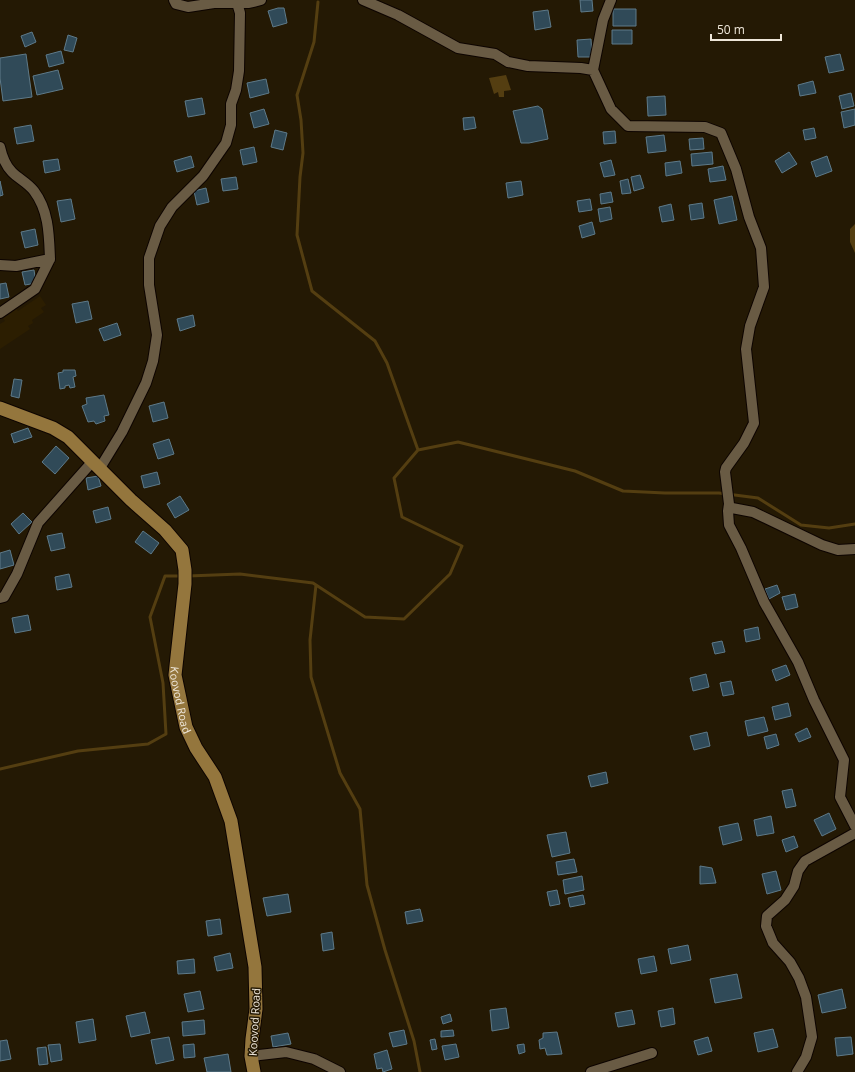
<svg xmlns="http://www.w3.org/2000/svg" width="855" height="1072" font-family="'Open Sans',sans-serif">
  <style>
    .built { fill: #2c1e01 }
    .water { fill: #543e11 }
    .lines { fill: none; stroke-linecap: round; stroke-linejoin: round }
    .stream { stroke: #543e11; stroke-width: 3 }
    .building { fill: #304a58; stroke: #5e7a89 }
    .minor-casing { stroke: #0d0400; stroke-width: 12 }
    .major-casing { stroke: #0d0400; stroke-width: 15 }
    .minor { stroke: #695b44; stroke-width: 10 }
    .major { stroke: #94763d; stroke-width: 13 }
    .labels { text-anchor: middle; dominant-baseline: central; stroke-width: 3; stroke-linejoin: round; paint-order: stroke }
    .street-label { font-size: 11px; fill: #eee6d9; stroke: #241904 }
  </style>
  <rect width="100%" height="100%" fill="#241904"/>
  <path class="built" d="M 40,296 L 46,305 L 41,308 L 44,312 L 32,320 L 33,323 L 28,326 L 30,329 L 0,349 L 0,324 L 5,321 L 2,316 L 15,307 L 18,311 Z"/>
  <path class="water" d="M 506,75 L 511,90 L 504,91 L 504,97 L 499,97 L 498,92 L 494,94 L 489,78 Z
    M 855,224 L 855,253 L 850,242 L 850,229 Z"/>
  <g class="lines">
    <path class="stream" d="M 318,2 L 314,42 L 297,95 L 301,120 L 303,153 L 300,177 L 297,235 L 312,291 L 375,341 L 387,363 L 418,450
      M 188,576 L 240,574 L 313,583 L 365,617 L 404,619 L 450,574 L 462,546 L 402,517 L 394,478 L 418,450 L 458,442 L 575,471 L 623,491 L 665,493 L 719,493 L 758,498 L 801,525 L 829,528 L 855,524
      M 316,585 L 310,640 L 311,677 L 340,773 L 360,809 L 367,885 L 385,950 L 414,1041 L 420,1072
      M 0,769 L 78,751 L 148,744 L 166,734 L 163,683 L 150,617 L 165,576 L 182,576"/>
  </g>
  <path class="building" d="M 580,0 L 592,0 L 593,11 L 581,12 Z
    M 278,8 L 284,8 L 287,23 L 273,27 L 268,11 Z
    M 613,9 L 636,9 L 636,26 L 613,26 Z
    M 548,10 L 551,27 L 535,30 L 533,12 Z
    M 612,30 L 632,30 L 632,44 L 612,44 Z
    M 32,32 L 36,42 L 25,47 L 21,36 Z
    M 68,35 L 77,38 L 73,52 L 64,50 Z
    M 591,39 L 592,57 L 578,57 L 577,40 Z
    M 61,51 L 64,63 L 49,67 L 46,55 Z
    M 26,54 L 32,97 L 3,101 L 0,78 L 0,58 Z
    M 840,54 L 844,70 L 829,73 L 825,57 Z
    M 58,70 L 63,89 L 37,95 L 33,76 Z
    M 266,79 L 269,93 L 250,98 L 247,83 Z
    M 813,81 L 816,93 L 800,96 L 798,85 Z
    M 851,93 L 854,106 L 842,109 L 839,96 Z
    M 665,96 L 666,115 L 648,116 L 647,97 Z
    M 202,98 L 205,114 L 188,117 L 185,101 Z
    M 538,106 L 542,109 L 548,139 L 529,143 L 521,143 L 513,111 Z
    M 264,109 L 269,124 L 254,128 L 250,113 Z
    M 855,109 L 855,125 L 844,128 L 841,112 Z
    M 474,117 L 476,128 L 464,130 L 463,118 Z
    M 31,125 L 34,141 L 17,144 L 14,128 Z
    M 814,128 L 816,138 L 805,140 L 803,130 Z
    M 275,130 L 287,133 L 283,150 L 271,147 Z
    M 615,131 L 616,143 L 604,144 L 603,132 Z
    M 664,135 L 666,151 L 648,153 L 646,137 Z
    M 703,138 L 704,149 L 690,150 L 689,139 Z
    M 254,147 L 257,162 L 243,165 L 240,150 Z
    M 712,152 L 713,164 L 692,166 L 691,154 Z
    M 789,152 L 797,164 L 782,173 L 775,161 Z
    M 191,156 L 194,167 L 177,172 L 174,161 Z
    M 827,156 L 832,171 L 816,177 L 811,162 Z
    M 58,159 L 60,170 L 45,173 L 43,161 Z
    M 611,160 L 615,175 L 604,177 L 600,163 Z
    M 680,161 L 682,173 L 666,176 L 665,163 Z
    M 723,166 L 726,180 L 710,182 L 708,169 Z
    M 640,175 L 644,188 L 634,191 L 631,177 Z
    M 236,177 L 238,189 L 223,191 L 221,179 Z
    M 628,179 L 631,193 L 622,194 L 620,181 Z
    M 0,181 L 3,195 L 0,196 Z
    M 521,181 L 523,195 L 508,198 L 506,183 Z
    M 206,188 L 209,202 L 197,205 L 194,191 Z
    M 611,192 L 613,202 L 601,204 L 600,194 Z
    M 732,196 L 737,220 L 719,224 L 714,200 Z
    M 71,199 L 75,219 L 61,222 L 57,201 Z
    M 590,199 L 592,210 L 579,212 L 577,201 Z
    M 702,203 L 704,218 L 691,220 L 689,205 Z
    M 671,204 L 674,220 L 662,222 L 659,207 Z
    M 610,207 L 612,219 L 600,222 L 598,209 Z
    M 592,222 L 595,234 L 582,238 L 579,226 Z
    M 35,229 L 38,245 L 25,248 L 21,232 Z
    M 34,270 L 36,283 L 25,285 L 22,272 Z
    M 6,283 L 9,297 L 0,299 L 0,284 Z
    M 88,301 L 92,319 L 76,323 L 72,304 Z
    M 193,315 L 195,326 L 180,331 L 177,319 Z
    M 117,323 L 121,335 L 104,341 L 99,329 Z
    M 63,370 L 75,370 L 76,376 L 73,377 L 75,387 L 70,388 L 69,385 L 65,386 L 65,388 L 60,389 L 58,373 L 63,372 Z
    M 14,379 L 22,380 L 19,398 L 11,396 Z
    M 104,395 L 109,415 L 104,416 L 105,421 L 96,424 L 94,421 L 88,422 L 82,406 L 87,404 L 86,398 Z
    M 164,402 L 168,418 L 153,422 L 149,406 Z
    M 28,428 L 32,437 L 14,443 L 11,434 Z
    M 169,439 L 174,454 L 158,459 L 153,444 Z
    M 56,446 L 69,458 L 55,474 L 42,462 Z
    M 157,472 L 160,484 L 144,488 L 141,476 Z
    M 98,476 L 101,486 L 88,490 L 86,478 Z
    M 180,496 L 189,510 L 175,518 L 167,504 Z
    M 108,507 L 111,519 L 96,523 L 93,511 Z
    M 23,513 L 32,522 L 19,534 L 11,524 Z
    M 143,531 L 159,543 L 151,554 L 135,542 Z
    M 62,533 L 65,548 L 51,551 L 47,536 Z
    M 10,550 L 14,565 L 0,569 L 0,553 Z
    M 69,574 L 72,587 L 57,590 L 55,577 Z
    M 777,585 L 780,593 L 769,599 L 765,589 Z
    M 795,594 L 798,607 L 786,610 L 782,597 Z
    M 28,615 L 31,630 L 15,633 L 12,618 Z
    M 758,627 L 760,639 L 746,642 L 744,630 Z
    M 722,641 L 725,652 L 715,654 L 712,643 Z
    M 786,665 L 790,675 L 776,681 L 772,670 Z
    M 706,674 L 709,687 L 693,691 L 690,678 Z
    M 731,681 L 734,694 L 723,696 L 720,683 Z
    M 788,703 L 791,716 L 775,720 L 772,707 Z
    M 764,717 L 768,731 L 748,736 L 745,721 Z
    M 807,728 L 811,737 L 799,742 L 795,734 Z
    M 707,732 L 710,746 L 694,750 L 690,736 Z
    M 776,734 L 779,745 L 767,749 L 764,737 Z
    M 606,772 L 608,783 L 591,787 L 588,776 Z
    M 792,789 L 796,806 L 786,808 L 782,791 Z
    M 829,813 L 836,829 L 822,836 L 814,820 Z
    M 771,816 L 774,833 L 757,836 L 754,820 Z
    M 738,823 L 742,840 L 723,845 L 719,827 Z
    M 566,832 L 570,853 L 552,857 L 547,835 Z
    M 794,836 L 798,847 L 786,852 L 782,840 Z
    M 574,859 L 577,872 L 558,875 L 556,862 Z
    M 700,866 L 712,868 L 716,883 L 700,884 Z
    M 776,871 L 781,890 L 767,894 L 762,874 Z
    M 582,876 L 584,890 L 565,894 L 563,880 Z
    M 557,890 L 560,904 L 550,906 L 547,892 Z
    M 288,894 L 291,912 L 267,916 L 263,898 Z
    M 583,895 L 585,904 L 570,907 L 568,898 Z
    M 420,909 L 423,921 L 407,924 L 405,912 Z
    M 220,919 L 222,934 L 208,936 L 206,921 Z
    M 332,932 L 334,949 L 323,951 L 321,934 Z
    M 688,945 L 691,960 L 671,964 L 668,949 Z
    M 230,953 L 233,968 L 217,971 L 214,957 Z
    M 654,956 L 657,971 L 641,974 L 638,959 Z
    M 194,959 L 195,973 L 178,974 L 177,961 Z
    M 737,974 L 742,998 L 715,1003 L 710,979 Z
    M 842,989 L 846,1008 L 822,1013 L 818,995 Z
    M 200,991 L 204,1009 L 188,1012 L 184,994 Z
    M 506,1008 L 509,1028 L 492,1031 L 490,1010 Z
    M 673,1008 L 675,1024 L 661,1027 L 658,1011 Z
    M 632,1010 L 635,1024 L 618,1027 L 615,1013 Z
    M 145,1012 L 150,1033 L 131,1037 L 126,1016 Z
    M 450,1014 L 452,1021 L 443,1024 L 441,1017 Z
    M 93,1019 L 96,1040 L 79,1043 L 76,1022 Z
    M 204,1020 L 205,1034 L 183,1036 L 182,1022 Z
    M 773,1029 L 778,1047 L 758,1052 L 754,1033 Z
    M 404,1030 L 407,1044 L 393,1047 L 389,1033 Z
    M 453,1030 L 454,1036 L 441,1037 L 441,1031 Z
    M 557,1032 L 562,1054 L 547,1055 L 545,1048 L 540,1049 L 539,1040 L 543,1038 L 543,1033 Z
    M 288,1033 L 291,1044 L 273,1047 L 271,1036 Z
    M 169,1037 L 174,1060 L 156,1064 L 151,1040 Z
    M 708,1037 L 712,1051 L 698,1055 L 694,1041 Z
    M 851,1037 L 853,1054 L 837,1056 L 835,1038 Z
    M 435,1039 L 437,1049 L 432,1050 L 430,1040 Z
    M 7,1040 L 11,1059 L 0,1061 L 0,1041 Z
    M 60,1044 L 62,1060 L 51,1062 L 48,1045 Z
    M 194,1044 L 195,1057 L 184,1058 L 183,1045 Z
    M 456,1044 L 459,1057 L 445,1060 L 442,1046 Z
    M 524,1044 L 525,1052 L 519,1054 L 517,1045 Z
    M 46,1047 L 48,1064 L 39,1065 L 37,1048 Z
    M 387,1050 L 392,1069 L 383,1072 L 382,1068 L 377,1069 L 374,1054 Z
    M 228,1054 L 231,1072 L 207,1072 L 204,1058 Z"/>
  <g class="lines">
    <defs>
      <path id="minor" d="M 174,0 L 176,4 L 188,7 L 214,3 L 237,3 L 237,0
        M 363,0 L 398,15 L 458,48 L 495,54 L 508,62 L 528,66 L 581,68 L 593,70 L 611,109 L 628,126 L 705,127 L 721,133 L 736,169 L 749,217 L 761,248 L 764,287 L 750,326 L 746,349 L 754,423 L 744,443 L 726,468 L 725,472 L 729,504 L 728,511
        M 593,70 L 603,20 L 611,0
        M 0,147 C 2,156 6,166 12,172 C 19,179 28,183 34,191 C 49,211 49,235 50,259 L 16,266 L 0,265
        M 0,313 L 35,289 L 50,259
        M 100,468 L 122,432 L 146,383 L 153,361 L 157,335 L 149,285 L 149,258 L 160,226 L 172,207 L 203,176 L 226,143 L 231,125 L 231,104 L 236,90 L 239,71 L 240,13 L 237,3 L 249,3 L 261,0
        M 855,549 L 838,550 L 822,545 L 753,512 L 732,508 L 728,511 L 729,525 L 741,548 L 764,602 L 798,662 L 814,700 L 844,760 L 840,797 L 855,826
        M 0,598 L 4,597 L 17,574 L 38,523 L 93,461
        M 251,1056 L 286,1052 L 314,1059 L 340,1072
        M 591,1072 L 652,1053
        M 797,1072 L 806,1057 L 812,1037 L 806,997 L 799,978 L 790,962 L 773,943 L 766,926 L 767,916 L 785,900 L 794,886 L 798,871 L 805,861 L 855,833"/>
      <g id="major">
        <path id="s1" d="M 0,408 L 53,428 L 68,437 L 131,500 L 165,530 L 182,550 L 185,570 L 185,584 L 175,675 L 186,727 L 196,748 L 215,777 L 231,821 L 255,967 L 256,1009 L 252,1039 L 251,1056 L 254,1072"/>
      </g>
    </defs>
    <use href="#minor" class="minor-casing"/>
    <use href="#major" class="major-casing"/>
    <use href="#minor" class="minor"/>
    <use href="#major" class="major"/>
  </g>
  <g class="labels">
    <g class="street-label">
      <text stroke="none"><textPath href="#s1" startOffset="386">Koovod Road</textPath></text>
      <text transform="translate(254 1022) rotate(-87)">Koovod Road</text>
    </g>
  </g>
  <path d="M711 34v6h70v-6" fill="none" stroke="#eee6d9" stroke-width="2"/>
  <text x="717" y="34" font-size="12" fill="#eee6d9" stroke="#241904" stroke-width="3" paint-order="stroke">50 m</text>
</svg>
